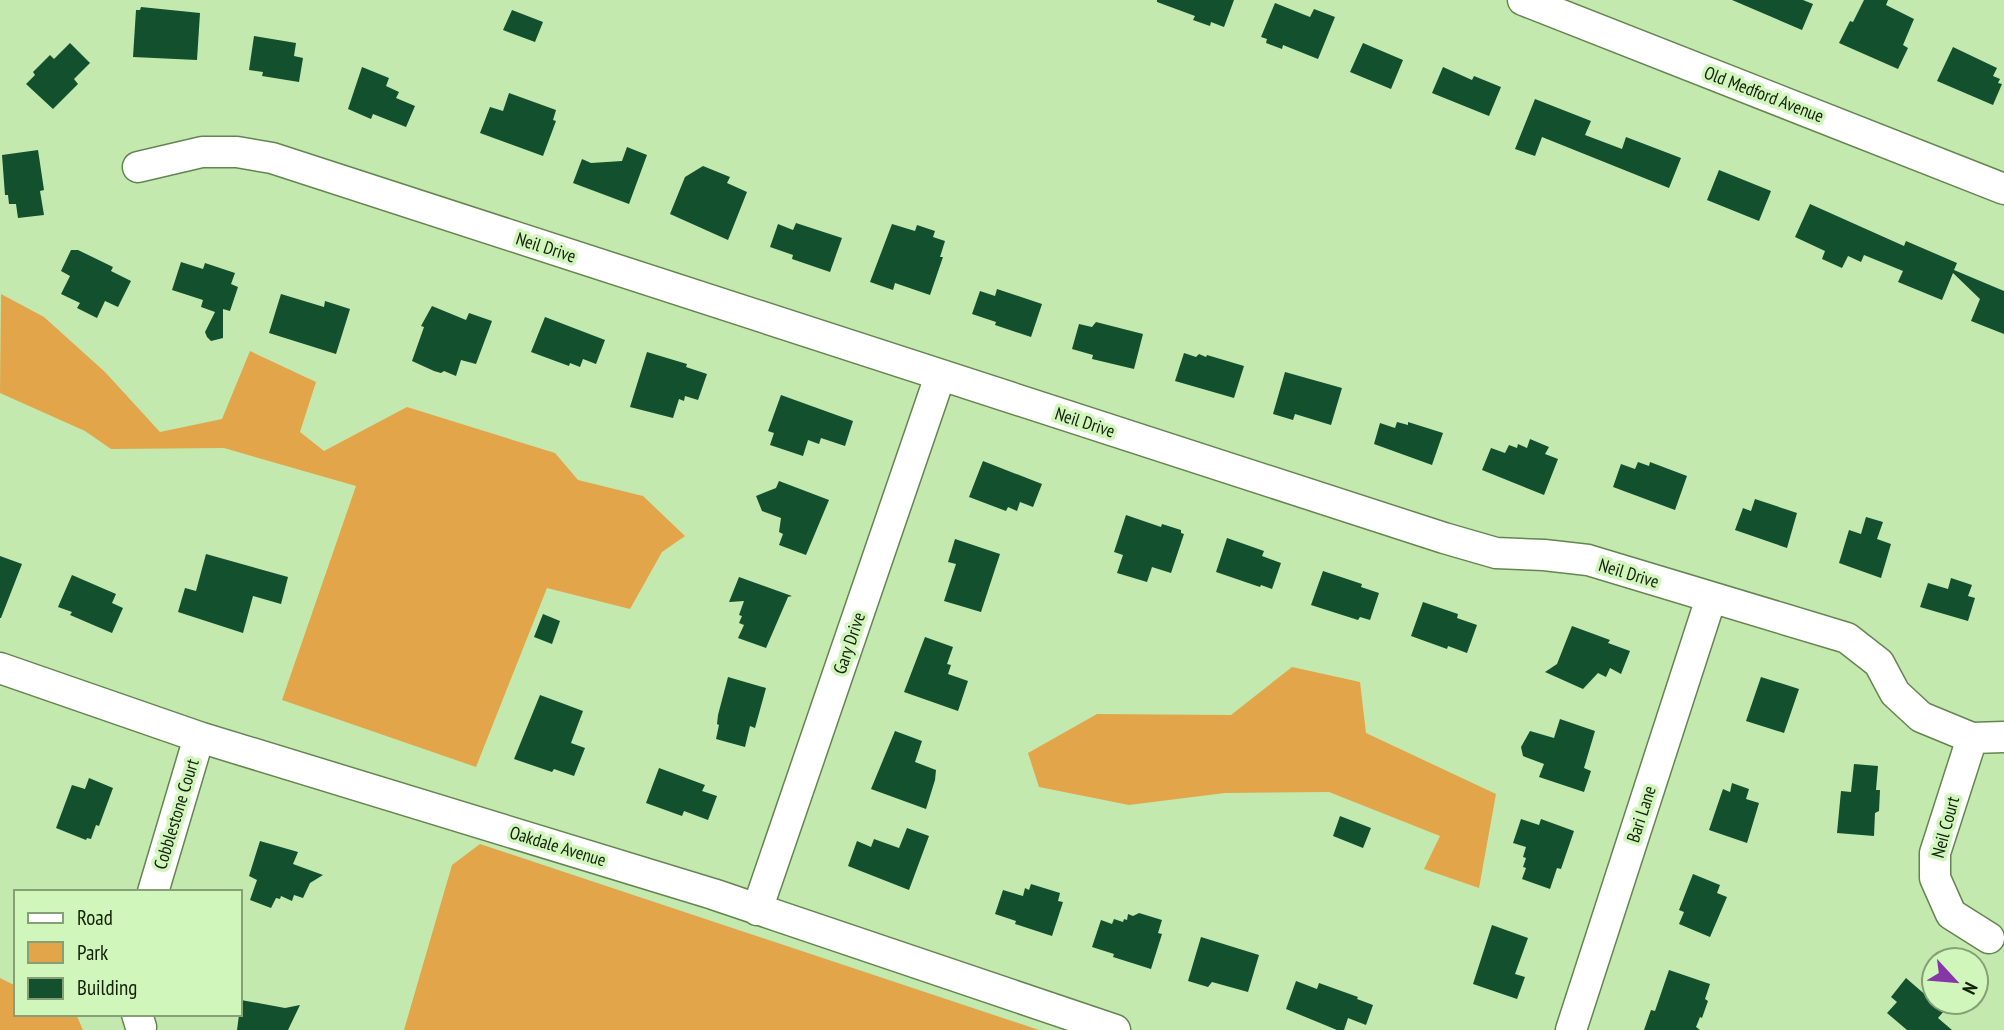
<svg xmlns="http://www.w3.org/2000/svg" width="2004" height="1030" font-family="'PT Sans Narrow',sans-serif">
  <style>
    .green { fill: #e2a54a }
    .building { fill: #12502e }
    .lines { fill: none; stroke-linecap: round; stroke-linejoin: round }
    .minor-casing { stroke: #648550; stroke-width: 33 }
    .minor { stroke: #fff; stroke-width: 30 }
    .labels { text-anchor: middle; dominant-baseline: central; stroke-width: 7; stroke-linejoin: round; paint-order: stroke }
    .street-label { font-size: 18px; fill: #13200a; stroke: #d1f6bc }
  </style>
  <rect width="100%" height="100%" fill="#c4e9af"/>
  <path class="green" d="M 1,294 L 44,317 L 105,372 L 160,432 L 222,419 L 250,351 L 316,382 L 300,432 L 324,451 L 407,407 L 555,453 L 578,480 L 643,496 L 685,536 L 662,552 L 630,609 L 547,588 L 476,767 L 282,700 L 356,486 L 224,448 L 111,449 L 85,431 L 0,393 Z
    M 1292,667 L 1360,682 L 1366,733 L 1496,794 L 1479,888 L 1424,869 L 1440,836 L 1329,792 L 1225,793 L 1129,805 L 1039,787 L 1028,753 L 1097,714 L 1231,715 Z
    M 480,844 L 1039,1030 L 404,1030 L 452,865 Z
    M 0,978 L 16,986 L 16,1014 L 76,1014 L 83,1030 L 0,1030 Z"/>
  <path class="building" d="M 1157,0 L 1234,0 L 1224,27 L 1211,22 L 1210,26 L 1193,20 L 1195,16 L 1157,2 Z
    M 1732,0 L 1803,0 L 1813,4 L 1802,30 Z
    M 1864,0 L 1888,0 L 1886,5 L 1914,19 L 1903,45 L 1908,48 L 1898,69 L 1839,43 L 1850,21 L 1853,22 Z
    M 1275,3 L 1310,17 L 1314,9 L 1335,17 L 1318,59 L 1283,45 L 1282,49 L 1266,43 L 1267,39 L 1261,37 Z
    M 141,7 L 200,13 L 197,60 L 133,57 L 136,10 L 140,10 Z
    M 512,10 L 543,22 L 535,42 L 503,30 Z
    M 254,36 L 296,43 L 294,56 L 303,58 L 299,82 L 262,76 L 263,72 L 249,70 Z
    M 70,43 L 90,63 L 74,79 L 78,84 L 53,109 L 26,84 L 35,75 L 33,72 L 50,55 L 54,59 Z
    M 1363,43 L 1403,60 L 1391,89 L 1350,72 Z
    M 1953,47 L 1997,68 L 1993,76 L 2000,79 L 1998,83 L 2002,84 L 1993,105 L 1937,81 Z
    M 362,67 L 389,78 L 386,86 L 399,92 L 396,98 L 415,106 L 406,127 L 373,114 L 371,119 L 348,109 Z
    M 1443,67 L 1472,80 L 1474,76 L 1501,87 L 1489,116 L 1432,93 Z
    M 509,93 L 556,110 L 553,120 L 556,121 L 543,156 L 480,133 L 490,107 L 503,111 Z
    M 1535,99 L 1591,121 L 1585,135 L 1622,149 L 1626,137 L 1681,158 L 1669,188 L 1542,137 L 1535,156 L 1515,149 Z
    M 627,147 L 647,155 L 629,204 L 573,183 L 582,159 L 591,163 L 622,161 Z
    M 38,150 L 44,190 L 40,191 L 44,215 L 18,218 L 16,204 L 9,204 L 8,195 L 5,195 L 2,155 Z
    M 703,166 L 730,177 L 727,183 L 747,192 L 728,240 L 670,214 L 685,177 Z
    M 1719,170 L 1771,191 L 1759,221 L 1707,200 Z
    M 1810,204 L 1904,246 L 1906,241 L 1957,263 L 1954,270 L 2004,291 L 2004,334 L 1971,321 L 1980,299 L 1953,273 L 1942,300 L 1898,282 L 1903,271 L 1864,255 L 1861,262 L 1848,256 L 1842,268 L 1822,259 L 1825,251 L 1795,237 Z
    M 796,223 L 842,238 L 830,272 L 792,259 L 793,255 L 770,247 L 778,224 L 793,230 Z
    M 892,224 L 915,231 L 917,225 L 935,231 L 933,237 L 945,241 L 940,257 L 943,257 L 930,295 L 895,283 L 893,290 L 870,282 Z
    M 71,250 L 78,250 L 113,267 L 111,271 L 131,281 L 118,307 L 105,301 L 97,318 L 77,308 L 80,303 L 61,294 L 70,276 L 61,271 Z
    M 181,262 L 203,269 L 205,263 L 235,273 L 231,284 L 238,287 L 230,311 L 223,309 L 223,338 L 211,341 L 207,337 L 205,332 L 215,312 L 201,307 L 203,300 L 172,290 Z
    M 997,289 L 1042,304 L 1031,337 L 995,325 L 996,322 L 972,314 L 980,291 L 995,296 Z
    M 281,294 L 324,307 L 325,301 L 350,309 L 336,354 L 269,333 Z
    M 432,306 L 466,320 L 469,313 L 492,321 L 476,364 L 461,360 L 456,376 L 444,371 L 441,373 L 434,371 L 412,361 L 424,327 L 421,326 Z
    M 545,317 L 605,340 L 596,364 L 583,359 L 580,367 L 570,363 L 569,366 L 531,352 Z
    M 1096,322 L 1143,334 L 1134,369 L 1092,359 L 1093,355 L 1072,349 L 1079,324 L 1092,327 Z
    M 647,352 L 687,364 L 686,367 L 707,374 L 698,400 L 685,396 L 684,401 L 679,399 L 673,418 L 630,407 Z
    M 1184,353 L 1196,357 L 1199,354 L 1206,357 L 1207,355 L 1244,366 L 1234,398 L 1175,381 Z
    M 1285,372 L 1342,388 L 1331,425 L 1295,414 L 1293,420 L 1273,414 Z
    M 781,395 L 853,421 L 845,446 L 821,438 L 819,444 L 808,440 L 803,456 L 770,445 L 774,433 L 768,431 Z
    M 1397,422 L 1408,425 L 1408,422 L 1443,433 L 1432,465 L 1374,444 L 1380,423 L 1395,428 Z
    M 1530,439 L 1549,447 L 1545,454 L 1558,459 L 1544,495 L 1482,470 L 1491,448 L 1505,453 L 1509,445 L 1517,448 L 1518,444 L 1527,448 Z
    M 983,461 L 1042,484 L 1033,507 L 1020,502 L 1017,511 L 1008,507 L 1006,511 L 969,497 Z
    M 1638,462 L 1649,466 L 1650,462 L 1687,476 L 1675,510 L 1613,487 L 1621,464 L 1635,469 Z
    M 779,481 L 829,500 L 806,555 L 779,545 L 783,534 L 779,532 L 781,518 L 762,511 L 756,496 L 776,488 Z
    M 1755,499 L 1797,513 L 1787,548 L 1735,530 L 1743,508 L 1751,511 Z
    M 1126,515 L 1161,527 L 1162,524 L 1181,530 L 1181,533 L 1184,534 L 1171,573 L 1152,567 L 1147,582 L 1117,573 L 1123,555 L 1114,552 Z
    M 1866,517 L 1883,522 L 1877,539 L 1891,544 L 1881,578 L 1839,563 L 1849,530 L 1861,534 Z
    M 1227,538 L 1264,551 L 1262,556 L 1281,563 L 1272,589 L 1261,585 L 1260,587 L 1216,572 Z
    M 955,539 L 1000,554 L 981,612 L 944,601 L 956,564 L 948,562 Z
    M 206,554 L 288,577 L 281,604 L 253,596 L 243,633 L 178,612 L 185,588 L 196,591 Z
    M 0,556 L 22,564 L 1,618 L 0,618 Z
    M 1323,571 L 1362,584 L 1361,587 L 1379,593 L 1370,620 L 1360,617 L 1358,620 L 1311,605 Z
    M 72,575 L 116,594 L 112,603 L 123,608 L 112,633 L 70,615 L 72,612 L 58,607 Z
    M 739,577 L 792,596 L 788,597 L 766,648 L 738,638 L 744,625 L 739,623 L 742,616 L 739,615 L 744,601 L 729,602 Z
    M 1951,578 L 1972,585 L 1968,596 L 1975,598 L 1968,621 L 1920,607 L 1928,583 L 1948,589 Z
    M 1423,602 L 1458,614 L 1457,618 L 1477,625 L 1467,653 L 1448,646 L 1447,649 L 1411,636 Z
    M 543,614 L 560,621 L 552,644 L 534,637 Z
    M 1572,626 L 1610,640 L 1608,643 L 1630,651 L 1621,674 L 1610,668 L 1606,677 L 1598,673 L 1583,689 L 1545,672 L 1557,664 Z
    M 925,637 L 953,647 L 947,664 L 951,665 L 948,674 L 968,681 L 958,711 L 904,692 Z
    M 728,677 L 766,688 L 755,728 L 750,726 L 745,747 L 716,739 L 719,725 L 717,724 L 718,715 Z
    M 1761,677 L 1799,689 L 1784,733 L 1746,721 Z
    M 540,695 L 583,711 L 571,743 L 585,748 L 574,776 L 554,769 L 552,772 L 514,759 Z
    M 1560,719 L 1595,731 L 1584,768 L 1591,771 L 1584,792 L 1539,777 L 1544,764 L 1523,756 L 1521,747 L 1530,731 L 1554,738 Z
    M 895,731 L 922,741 L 915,762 L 936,770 L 935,780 L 926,809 L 871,789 Z
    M 1854,764 L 1878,766 L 1876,790 L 1880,790 L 1879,811 L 1875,813 L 1874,836 L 1837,833 L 1841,791 L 1851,792 Z
    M 659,768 L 705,785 L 702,791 L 717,796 L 708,820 L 684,811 L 682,816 L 646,803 Z
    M 89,778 L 113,788 L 99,826 L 96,825 L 91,839 L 87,838 L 86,840 L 56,828 L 72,785 L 85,789 Z
    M 1732,783 L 1749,789 L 1746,799 L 1759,803 L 1747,843 L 1709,830 L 1723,789 L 1730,792 Z
    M 1340,816 L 1371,828 L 1363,848 L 1333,836 Z
    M 1521,819 L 1539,825 L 1541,819 L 1574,831 L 1561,869 L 1557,868 L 1550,889 L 1522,879 L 1526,868 L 1523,867 L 1526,858 L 1523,857 L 1526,847 L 1513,843 Z
    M 907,828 L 929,836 L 909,890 L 848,866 L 857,841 L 871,847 L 874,839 L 899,848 Z
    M 260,841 L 298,852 L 293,864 L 323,875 L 310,883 L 303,898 L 294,895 L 292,901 L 281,896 L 280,899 L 276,898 L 271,908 L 250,900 L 257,880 L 249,876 Z
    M 1693,874 L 1720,885 L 1717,893 L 1727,897 L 1710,937 L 1679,924 L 1684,912 L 1679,910 Z
    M 1031,884 L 1060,893 L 1058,901 L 1063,902 L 1052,936 L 1015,924 L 1016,921 L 995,914 L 1003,890 L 1023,896 L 1025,888 L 1029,890 Z
    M 1139,913 L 1162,920 L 1158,933 L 1162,934 L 1151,969 L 1113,957 L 1114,954 L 1092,947 L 1101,920 L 1112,924 L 1114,919 L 1123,922 L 1124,919 L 1127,920 L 1128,914 L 1133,916 Z
    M 1492,925 L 1528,938 L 1515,974 L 1525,977 L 1517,999 L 1473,984 Z
    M 1201,937 L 1259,955 L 1248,992 L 1212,982 L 1208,987 L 1188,981 Z
    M 1669,970 L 1710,984 L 1705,999 L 1708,1001 L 1702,1018 L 1700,1017 L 1696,1027 L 1700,1030 L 1644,1030 L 1651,1010 L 1655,1011 Z
    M 1906,978 L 1944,1011 L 1938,1018 L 1952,1030 L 1907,1030 L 1887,1013 L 1897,1002 L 1891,997 Z
    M 1296,981 L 1317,989 L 1319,983 L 1358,997 L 1357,999 L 1373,1005 L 1366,1025 L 1348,1018 L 1344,1030 L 1337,1030 L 1286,1009 Z
    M 241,1000 L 285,1008 L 300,1005 L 288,1030 L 237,1030 Z"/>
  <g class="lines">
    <defs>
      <path id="minor" d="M 1523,0 L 2004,189
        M 138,167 L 202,152 L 237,152 L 272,158 L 1444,538 L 1496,553 L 1544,555 L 1588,560 L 1847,638 L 1879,663 L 1895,693 L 1921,717 L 1972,738 L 2004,737
        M 0,668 L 199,737 L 713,894 L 1115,1030
        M 1972,738 L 1935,853 L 1935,878 L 1951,914 L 1989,938
        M 153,892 L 199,737
        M 757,910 L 940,376
        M 137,1014 L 141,1027
        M 1571,1030 L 1711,598"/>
    </defs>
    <use href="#minor" class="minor-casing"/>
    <use href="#minor" class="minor"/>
  </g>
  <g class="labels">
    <g class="street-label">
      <text transform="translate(1764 94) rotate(21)">Old Medford Avenue</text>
      <text transform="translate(546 247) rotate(18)">Neil Drive</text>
      <text transform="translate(1085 422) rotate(18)">Neil Drive</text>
      <text transform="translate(1629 573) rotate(17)">Neil Drive</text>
      <text transform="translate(849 643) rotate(-71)">Gary Drive</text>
      <text transform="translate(176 814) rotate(-73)">Cobblestone Court</text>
      <text transform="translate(1641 814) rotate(-72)">Bari Lane</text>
      <text transform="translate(1945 827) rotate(-75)">Neil Court</text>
      <text transform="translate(558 846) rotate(17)">Oakdale Avenue</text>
    </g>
  </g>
  <rect x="14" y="890" width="228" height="126" fill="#d1f6bc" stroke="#85a075" stroke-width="2"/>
  <rect x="28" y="913" width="35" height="10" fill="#ffffff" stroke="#85a075" stroke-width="2"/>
  <text x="77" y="925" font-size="21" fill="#13200a">Road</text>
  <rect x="28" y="942" width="35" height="21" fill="#e2a54a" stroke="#85a075" stroke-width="2"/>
  <text x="77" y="960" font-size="21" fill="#13200a">Park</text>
  <rect x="28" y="978" width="35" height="21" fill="#12502e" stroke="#85a075" stroke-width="2"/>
  <text x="77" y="995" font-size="21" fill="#13200a">Building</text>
  <g transform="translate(1955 981) rotate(116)"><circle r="33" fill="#d1f6bc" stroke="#85a075" stroke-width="2"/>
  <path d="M0-5L12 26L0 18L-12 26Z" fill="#8637a7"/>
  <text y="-10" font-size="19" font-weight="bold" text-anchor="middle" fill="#13200a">N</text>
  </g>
</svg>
